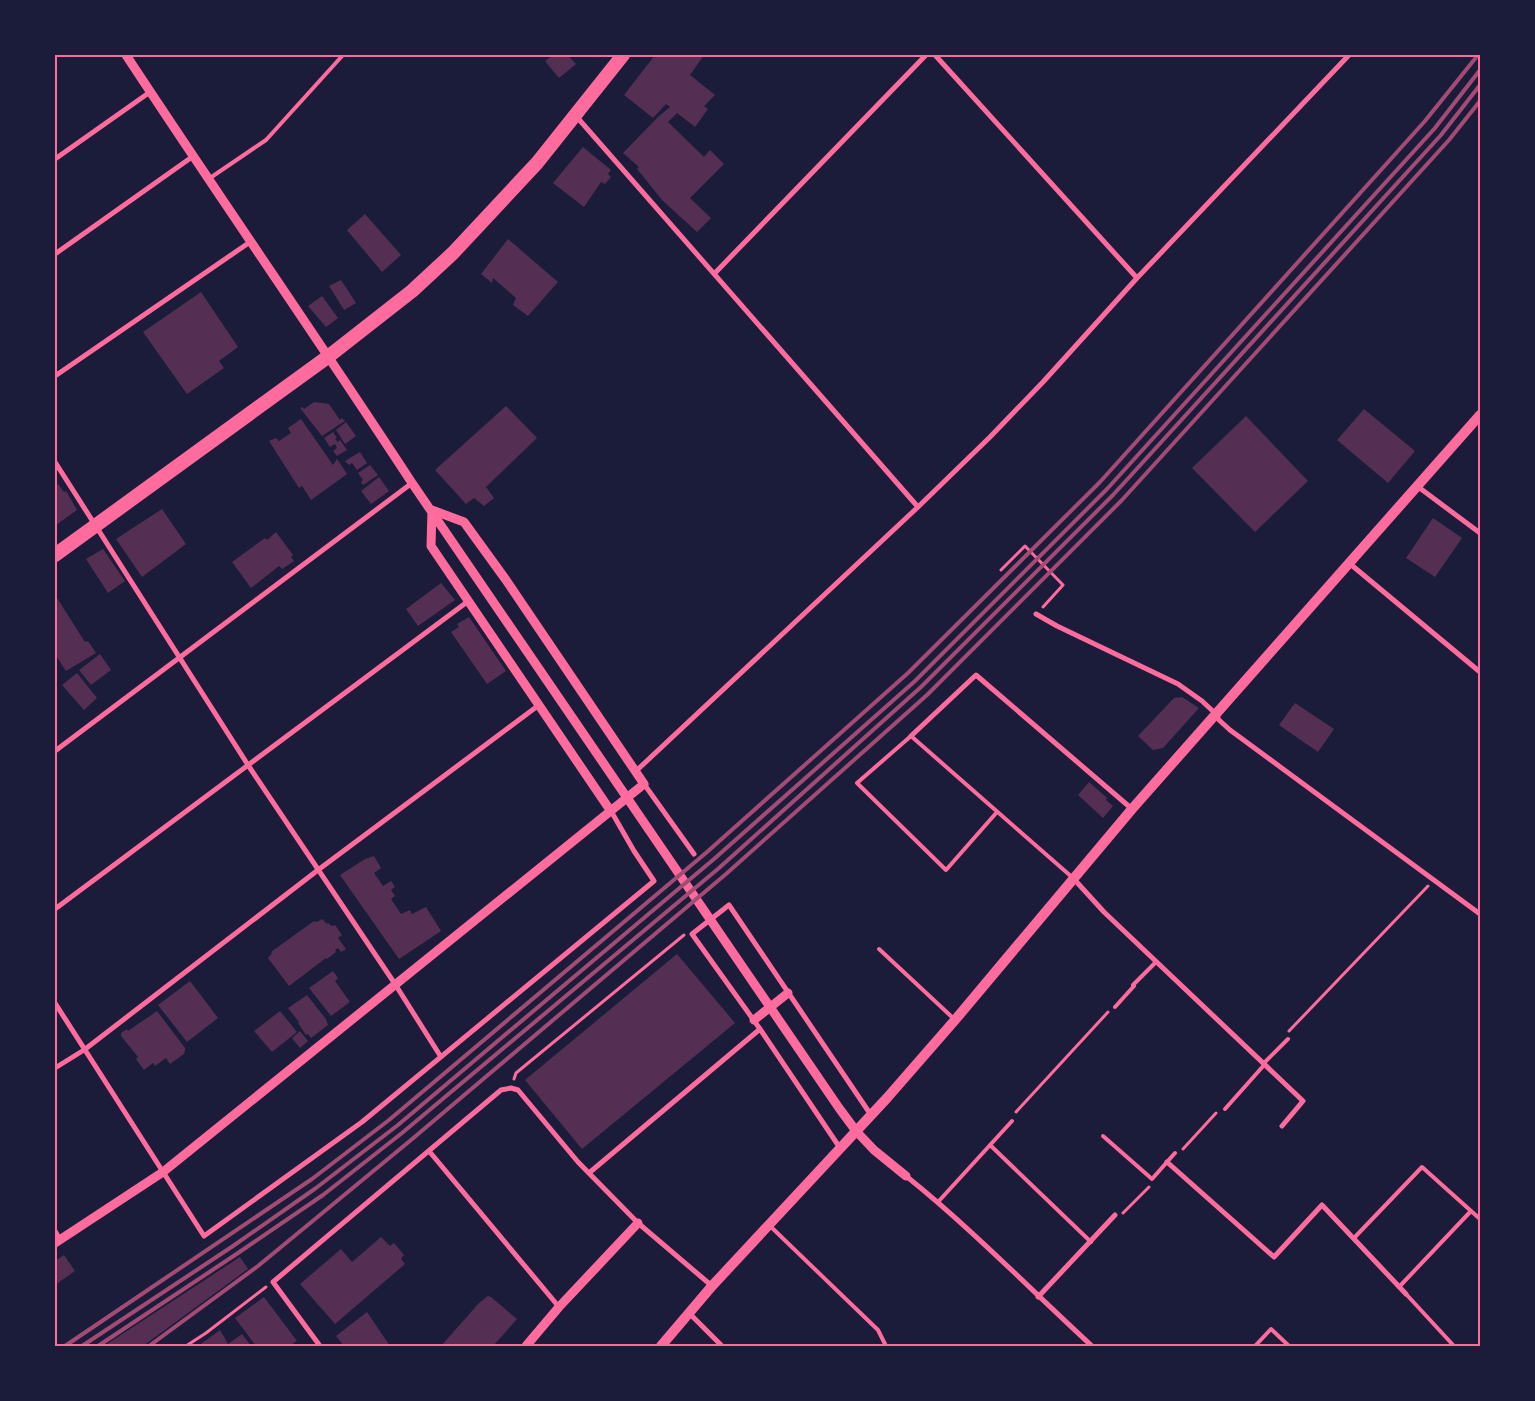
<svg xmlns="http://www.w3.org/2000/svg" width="1535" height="1401" font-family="'IBM Plex Sans',sans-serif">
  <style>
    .building { fill: #542f53 }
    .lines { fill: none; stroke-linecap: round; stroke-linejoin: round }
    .path { stroke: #ff6b9d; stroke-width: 3 }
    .service { stroke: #ff6b9d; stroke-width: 4 }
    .minor { stroke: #ff6b9d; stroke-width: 5 }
    .tertiary { stroke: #ff6b9d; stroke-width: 9 }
    .secondary { stroke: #ff6b9d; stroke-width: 10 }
    .trunk { stroke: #ff6b9d; stroke-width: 14 }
    .rail { stroke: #a44b75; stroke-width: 4 }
    .neatline { fill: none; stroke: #ff6b9d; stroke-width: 2 }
  </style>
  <rect width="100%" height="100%" fill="#1b1b3a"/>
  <path class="building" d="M 553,55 L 568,55 L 576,64 L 559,78 L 545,61 Z
    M 655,55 L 704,55 L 690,75 L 715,95 L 704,106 L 708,109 L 695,127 L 677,113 L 668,122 L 704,157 L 710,150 L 724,164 L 690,198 L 711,218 L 697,232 L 662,200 L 637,169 L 639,167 L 623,153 L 659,116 L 670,107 L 666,104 L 653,118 L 624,95 Z
    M 583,147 L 611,170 L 608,174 L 611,177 L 605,184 L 601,182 L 584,207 L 553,183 Z
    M 365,214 L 401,255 L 382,272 L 347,230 Z
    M 508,239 L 558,282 L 528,316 L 513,305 L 516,298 L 493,278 L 492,283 L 481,274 Z
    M 341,280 L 356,303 L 344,310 L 329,286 Z
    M 201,292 L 238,347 L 219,361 L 224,368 L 187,394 L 143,332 Z
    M 322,296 L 338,318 L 326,327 L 308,306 Z
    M 314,402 L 329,404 L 340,420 L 342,418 L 345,421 L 322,436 L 300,408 L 302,407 L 304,409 Z
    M 506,406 L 537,438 L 486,487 L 494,498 L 484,506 L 474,498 L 466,504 L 435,470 Z
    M 1364,409 L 1415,451 L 1388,483 L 1337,440 Z
    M 1246,416 L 1308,481 L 1255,532 L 1192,468 Z
    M 301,419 L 333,465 L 337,459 L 347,474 L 311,500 L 302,486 L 299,488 L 269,441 L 276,438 L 279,441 L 291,433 L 288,428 Z
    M 346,422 L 356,436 L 345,444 L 336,430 Z
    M 333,432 L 337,438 L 335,439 L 338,442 L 340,440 L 347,450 L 337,456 L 333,451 L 337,448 L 335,444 L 330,447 L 324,438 Z
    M 360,452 L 367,463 L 357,470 L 352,463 L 349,465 L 345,461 Z
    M 370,465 L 378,475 L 363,485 L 361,482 L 363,480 L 358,473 Z
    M 379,477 L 389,491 L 371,504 L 361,491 Z
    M 58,484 L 64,492 L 66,491 L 77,510 L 56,525 L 55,486 Z
    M 162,509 L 186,544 L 142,577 L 116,539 Z
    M 1433,518 L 1462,538 L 1435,577 L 1406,558 Z
    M 276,532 L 293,555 L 291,557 L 294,561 L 282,569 L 279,566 L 251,588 L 232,562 L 265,538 L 267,540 Z
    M 103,549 L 125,581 L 108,593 L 86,559 Z
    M 441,583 L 455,600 L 418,626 L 406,609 Z
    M 55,595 L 85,642 L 88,641 L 96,653 L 66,671 L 55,654 Z
    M 469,617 L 506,671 L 487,684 L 451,632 L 459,627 L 457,624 Z
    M 100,654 L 111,670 L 91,685 L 79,670 Z
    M 77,673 L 97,698 L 84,710 L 62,685 Z
    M 1182,697 L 1199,708 L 1163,748 L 1153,750 L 1138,736 L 1174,698 Z
    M 1295,703 L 1334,729 L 1318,752 L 1279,725 Z
    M 1089,782 L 1107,798 L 1106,800 L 1113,806 L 1103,818 L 1078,795 Z
    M 374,856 L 381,868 L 374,873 L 383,886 L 391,881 L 395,887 L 391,890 L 395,896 L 391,899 L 401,914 L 410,910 L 412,914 L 426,907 L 441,931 L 399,959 L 340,875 L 365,859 Z
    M 322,919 L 327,924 L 328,923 L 332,926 L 335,925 L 342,935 L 338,938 L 346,949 L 341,952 L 338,948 L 335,950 L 336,952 L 327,959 L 326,958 L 289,986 L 268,958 L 272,953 L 271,952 L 314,921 L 317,922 Z
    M 677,954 L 735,1023 L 582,1149 L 525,1080 Z
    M 333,971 L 338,978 L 335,981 L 350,1002 L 331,1016 L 309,988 Z
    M 190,981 L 218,1018 L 187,1042 L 158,1005 Z
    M 307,995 L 326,1019 L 328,1025 L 311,1038 L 308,1034 L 306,1035 L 298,1023 L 299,1022 L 288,1008 Z
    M 157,1011 L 185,1048 L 185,1051 L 184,1054 L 170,1064 L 166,1058 L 155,1066 L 153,1063 L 144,1070 L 136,1059 L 138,1057 L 121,1036 L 121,1033 L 127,1029 L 128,1031 Z
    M 280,1011 L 297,1032 L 272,1052 L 254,1031 Z
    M 300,1031 L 308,1041 L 300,1048 L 292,1038 Z
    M 381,1237 L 390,1246 L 394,1243 L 404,1255 L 401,1259 L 405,1264 L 335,1324 L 300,1284 L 341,1249 L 352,1262 Z
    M 64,1255 L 75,1271 L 55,1285 L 55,1261 Z
    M 240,1257 L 248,1269 L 143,1346 L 104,1346 Z
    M 488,1296 L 491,1297 L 517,1319 L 493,1346 L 441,1346 L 479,1303 Z
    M 264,1297 L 297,1341 L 293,1343 L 295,1346 L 256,1346 L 235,1318 Z
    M 367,1312 L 390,1346 L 344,1346 L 336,1336 Z
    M 220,1330 L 228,1344 L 242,1334 L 251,1346 L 198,1346 Z"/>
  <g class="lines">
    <path class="path" d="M 1001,570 L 1025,546 L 1063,585 L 1043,607
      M 1289,1031 L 1428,886
      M 514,1079 L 516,1073 L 684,935
      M 1016,1112 L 1108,1012
      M 1183,1149 L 1216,1113
      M 1123,1213 L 1149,1187
      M 186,1346 L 206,1333 L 266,1287"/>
    <path class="service" d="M 210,178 L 266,140 L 343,55
      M 997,812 L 946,870 L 857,783 L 911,736 L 1073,878
      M 879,949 L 953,1018
      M 1115,1007 L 1134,986 L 1133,985 L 1156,962
      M 1264,1063 L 1288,1039
      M 1225,1109 L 1265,1064
      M 1103,1136 L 1152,1179 L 1175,1153
      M 990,1145 L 1091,1242
      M 938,1202 L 1012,1121
      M 769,1225 L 878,1330 L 886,1346
      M 1354,1238 L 1422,1167 L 1480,1219
      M 1399,1287 L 1471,1211
      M 1406,1294 L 1454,1346
      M 1255,1346 L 1271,1329 L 1289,1346"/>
    <path class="minor" d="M 935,55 L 1137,278
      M 576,116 L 918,507
      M 55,159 L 150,92
      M 55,254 L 192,157
      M 714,274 L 926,55
      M 55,376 L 250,242
      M 55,462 L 248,765 L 395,984 L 441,1057
      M 1417,486 L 1480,533
      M 1349,563 L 1480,672
      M 1036,614 L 1057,626 L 1178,684 L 1202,701 L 1216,714 L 1219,720 L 1230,730 L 1480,914
      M 911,736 L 976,675 L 1132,809
      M 55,751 L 412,483
      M 635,772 L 918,507 L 990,437 L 1043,382 L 1137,278 L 1349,55
      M 644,784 L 694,854
      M 1073,878 L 1104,912 L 1303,1101 L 1282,1126
      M 55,909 L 467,602
      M 55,1003 L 204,1236 L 362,1122 L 654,881 L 634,851 L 611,811
      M 55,1068 L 84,1050 L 318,870 L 539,705
      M 840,1148 L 760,1029 L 692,934 L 729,905 L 871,1115
      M 429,1151 L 559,1307
      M 1167,1162 L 1274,1257 L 1322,1205 L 1406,1294
      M 589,1173 L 760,1029
      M 906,1176 C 972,1229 1030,1289 1092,1346
      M 55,1231 L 60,1240
      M 1038,1297 L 1115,1215
      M 689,1313 L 722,1346
      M 320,1346 L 273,1282 L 501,1090 L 511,1088 L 518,1090 L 578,1162 L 638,1223 L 712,1286"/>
    <path class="tertiary" d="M 126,55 C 220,198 318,339 412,483 L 839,1108 L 856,1131 L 874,1150 L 906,1176
      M 754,1020 L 788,993
      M 55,1243 L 163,1172 L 644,784 L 506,580 L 464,522 L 432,510 L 431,546 L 610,810
      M 526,1346 L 559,1307 L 638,1223"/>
    <path class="secondary" d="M 661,1346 L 712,1286 L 887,1098 L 955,1020 L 1132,809 L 1480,415"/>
    <path class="trunk" d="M 55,555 L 329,356 L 412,291 L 453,253 L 537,163 L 623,55"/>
    <path class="rail" d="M 65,1346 L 312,1179 L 389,1120 L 707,852 L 908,673 L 1100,482 L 1425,121 L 1478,55
      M 82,1346 L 233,1246 L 316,1188 L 398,1125 L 714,859 L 915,681 L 1107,489 L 1435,128 L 1480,70
      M 98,1346 L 238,1253 L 323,1195 L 402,1133 L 719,868 L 921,687 L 1113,495 L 1441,135 L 1480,85
      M 149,1346 L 258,1266 L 411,1140 L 726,874 L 927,695 L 1122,500 L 1449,140 L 1480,101"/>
  </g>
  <rect width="1535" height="1401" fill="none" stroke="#1b1b3a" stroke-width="112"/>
  <rect x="56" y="56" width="1423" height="1289" class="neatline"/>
</svg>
